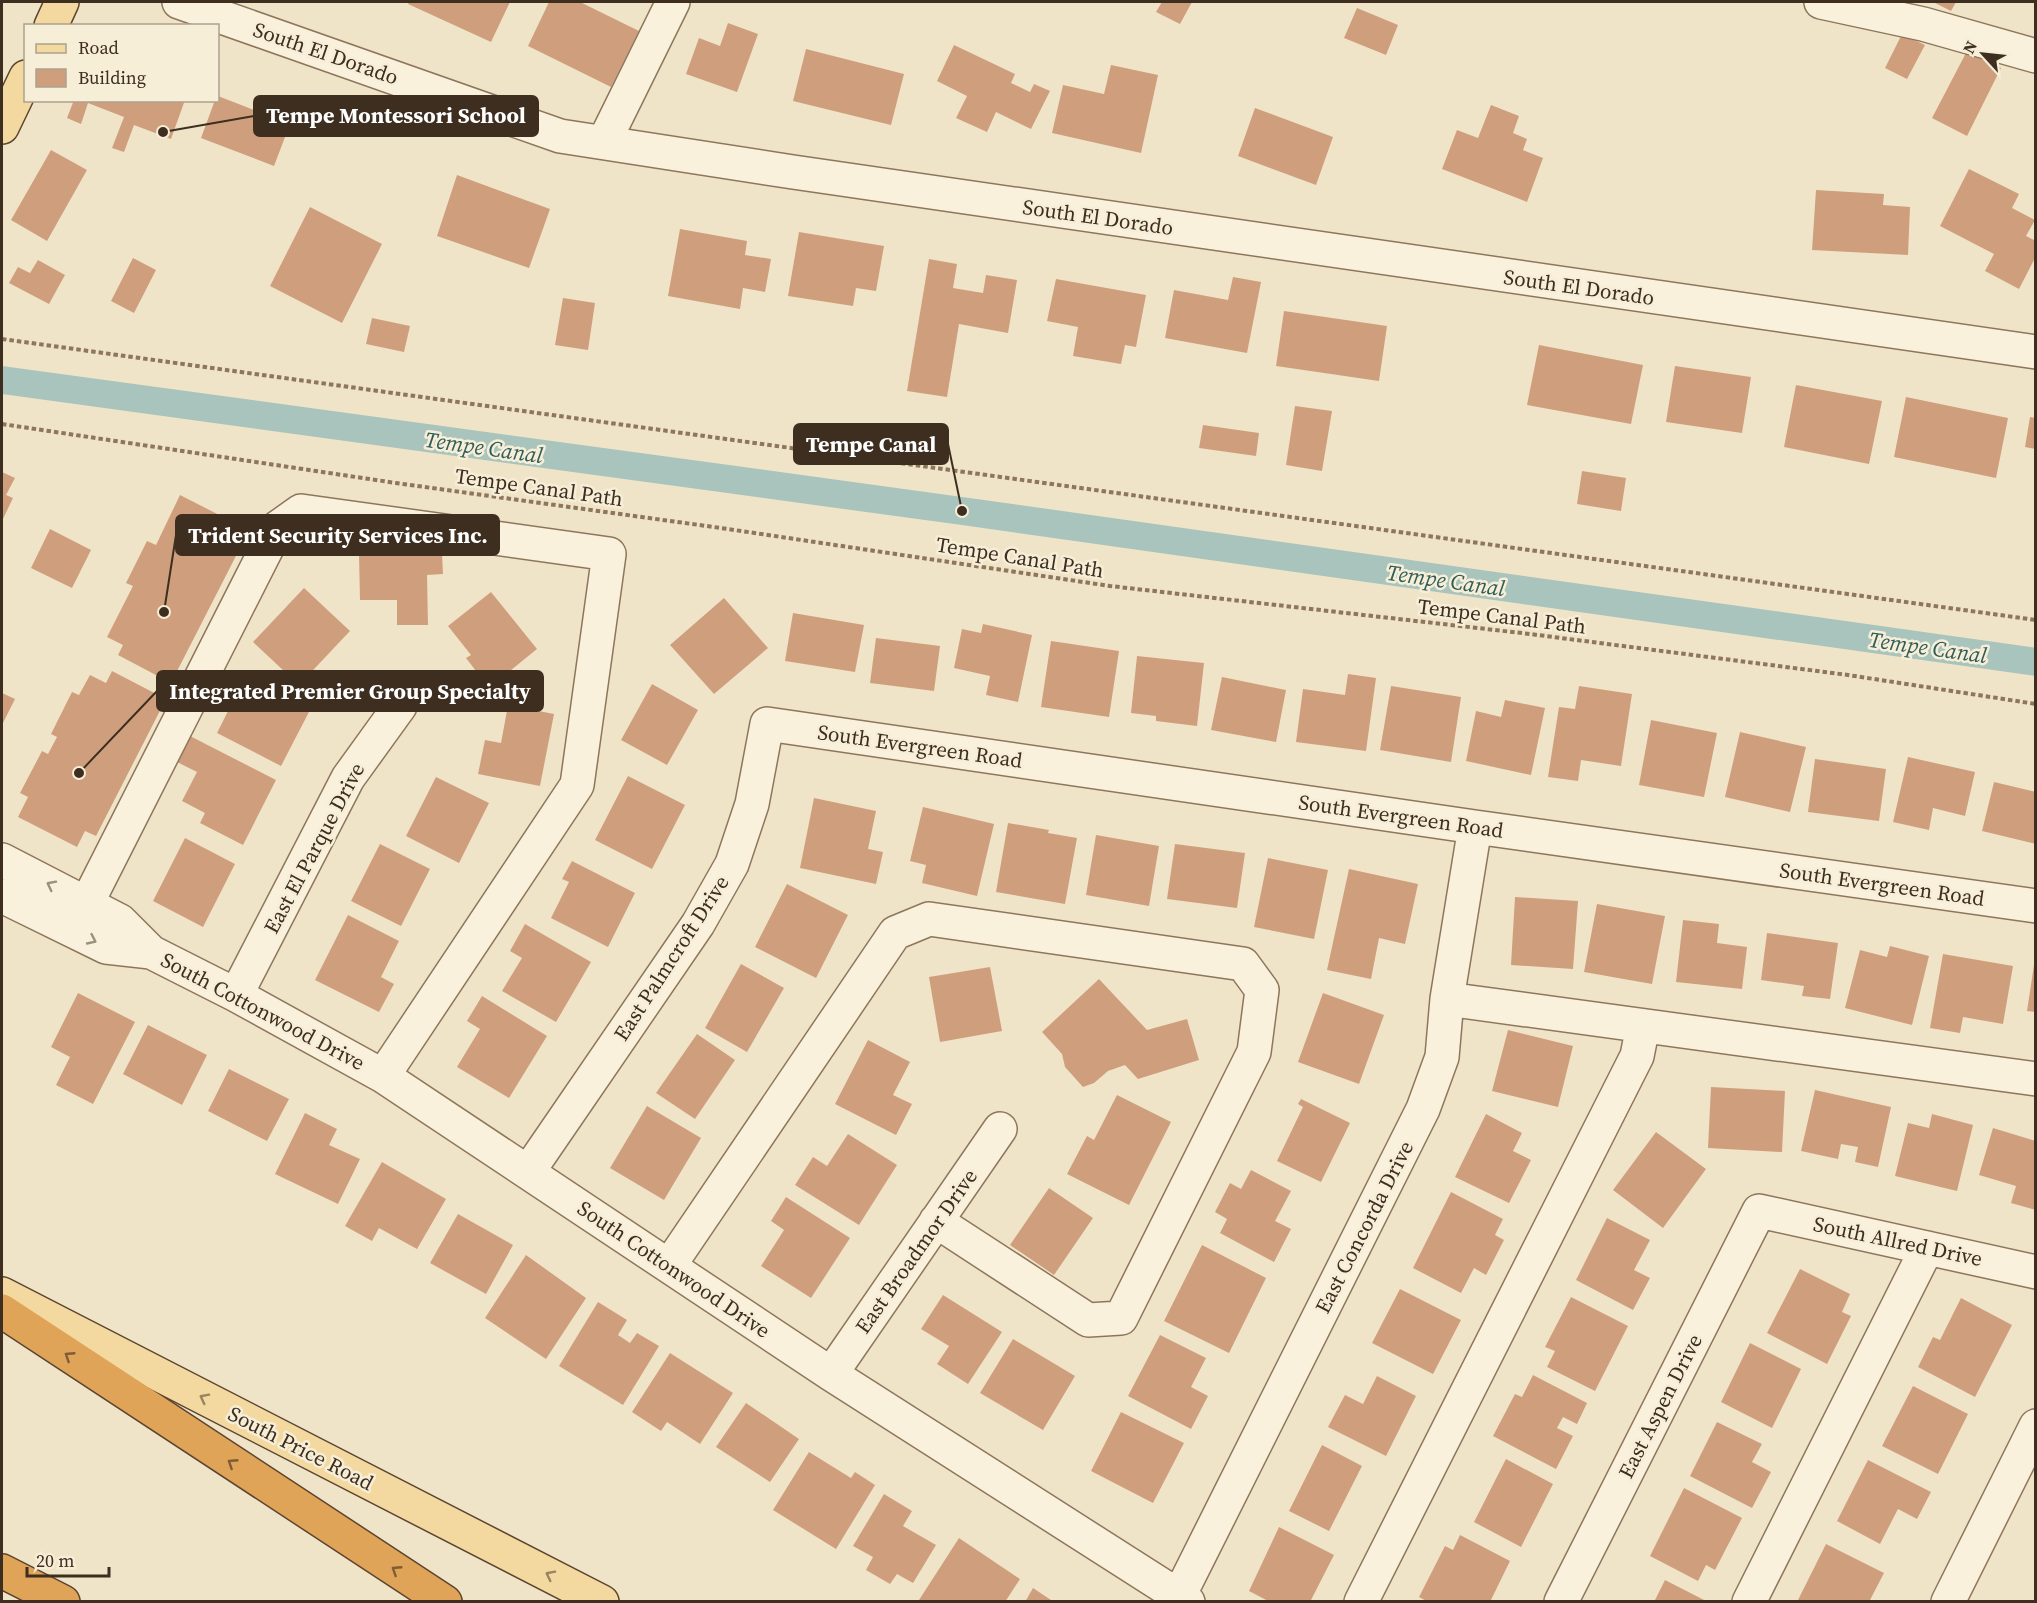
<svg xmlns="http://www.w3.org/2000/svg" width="2037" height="1603" font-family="'Source Serif 4',serif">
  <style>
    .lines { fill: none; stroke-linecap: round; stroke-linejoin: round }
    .canal { stroke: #a9c4bc; stroke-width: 28 }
    .building { fill: #cf9f7d }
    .minor-casing { stroke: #8d765c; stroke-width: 36 }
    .major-casing { stroke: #5b4430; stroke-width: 36 }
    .highway-casing { stroke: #5b4430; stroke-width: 36 }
    .path { stroke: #8d765c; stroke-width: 4; stroke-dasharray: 4.5 3; stroke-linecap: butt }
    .minor { stroke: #faf1dc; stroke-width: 33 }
    .major { stroke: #f3d9a0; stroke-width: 33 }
    .highway { stroke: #e0a458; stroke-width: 33 }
    .oneway { stroke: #9c907e }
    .oneway2 { stroke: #7e5d36 }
    .oneway3 { stroke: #988460 }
    .labels { text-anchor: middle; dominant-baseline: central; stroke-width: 5; stroke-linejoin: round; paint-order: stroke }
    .street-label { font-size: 21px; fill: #3d2e20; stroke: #f7eed8 }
    .water-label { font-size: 22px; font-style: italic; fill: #2f5d5a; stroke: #f7eed8 }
    .leader { fill: none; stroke: #3d2e20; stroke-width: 2 }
    .callout-dot { fill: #3d2e20; stroke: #f7eed8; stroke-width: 2 }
    .callout { fill: #3d2e20; stroke: #3d2e20; stroke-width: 2 }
    .callout-label { font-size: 22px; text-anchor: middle; font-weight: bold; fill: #fff }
  </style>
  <rect width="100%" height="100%" fill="#f0e4c8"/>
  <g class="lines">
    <path class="canal" d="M 2,380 L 962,511 L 2036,662"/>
  </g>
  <path class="building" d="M 409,2 L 510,2 L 491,42 L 408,4 Z
    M 549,2 L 580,2 L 639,31 L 611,87 L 528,46 Z
    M 1162,2 L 1192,2 L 1180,24 L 1156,12 Z
    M 1933,2 L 1956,2 L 1951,11 Z
    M 1357,8 L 1398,25 L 1386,55 L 1344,38 Z
    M 728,23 L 758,34 L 737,92 L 686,74 L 699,38 L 720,46 Z
    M 1902,34 L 1925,45 L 1907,79 L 1885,68 Z
    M 954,45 L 1015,74 L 1011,83 L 1030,92 L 1034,84 L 1050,91 L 1031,129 L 996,112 L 987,132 L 956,118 L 967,96 L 937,81 Z
    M 806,49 L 904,74 L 891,125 L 793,101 Z
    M 1967,51 L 2001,68 L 1967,136 L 1932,118 Z
    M 1111,65 L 1158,75 L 1141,153 L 1052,133 L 1063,85 L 1104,94 Z
    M 218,96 L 290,124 L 274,166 L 201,138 L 215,100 L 218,100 Z
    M 74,100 L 185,100 L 171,139 L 134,125 L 124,152 L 112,148 L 124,117 L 88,103 L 81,124 L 67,118 Z
    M 1491,105 L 1519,116 L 1513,133 L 1527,139 L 1523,150 L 1543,158 L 1527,202 L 1442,169 L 1457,130 L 1478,138 Z
    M 1255,108 L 1333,137 L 1316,185 L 1238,156 Z
    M 51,150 L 87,170 L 47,241 L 11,220 Z
    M 1969,169 L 2019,194 L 2012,208 L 2035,220 L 2026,236 L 2036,241 L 2036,256 L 2019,289 L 1985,271 L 1994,254 L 1940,226 Z
    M 457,175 L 550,209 L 529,268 L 437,236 Z
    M 1816,190 L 1884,194 L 1883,205 L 1910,207 L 1908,255 L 1812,250 Z
    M 310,207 L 382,244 L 342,323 L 270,286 Z
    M 680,229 L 747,241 L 745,255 L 771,259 L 765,292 L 743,288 L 740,309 L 668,296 Z
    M 799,232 L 884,246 L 876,291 L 856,288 L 853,306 L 788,296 Z
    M 133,258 L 156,270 L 134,313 L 111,301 Z
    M 929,259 L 957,264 L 953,288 L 983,293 L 986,275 L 1017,280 L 1008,333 L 959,324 L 947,397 L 907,391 Z
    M 38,260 L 65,275 L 49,304 L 9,283 L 18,267 L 30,273 Z
    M 1233,277 L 1261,282 L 1247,353 L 1165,338 L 1174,290 L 1228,300 Z
    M 1056,279 L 1146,295 L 1136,347 L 1125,345 L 1121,364 L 1073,356 L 1078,327 L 1047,321 Z
    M 563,298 L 595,303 L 588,350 L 555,345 Z
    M 1284,311 L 1387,326 L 1379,381 L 1276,366 Z
    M 372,318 L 410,326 L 404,352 L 366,344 Z
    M 1539,345 L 1643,365 L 1631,424 L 1527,405 Z
    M 1675,366 L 1751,377 L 1742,433 L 1666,422 Z
    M 1796,385 L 1882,401 L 1869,464 L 1784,447 Z
    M 1906,397 L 2008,418 L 1996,478 L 1894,457 Z
    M 1295,406 L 1332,411 L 1322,471 L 1286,465 Z
    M 2030,417 L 2036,418 L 2036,449 L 2025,447 Z
    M 1203,425 L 1259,433 L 1256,456 L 1199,448 Z
    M 1582,471 L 1626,478 L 1621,511 L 1577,504 Z
    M 2,472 L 15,478 L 6,495 L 13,498 L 2,521 Z
    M 180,495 L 231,521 L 220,543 L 238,552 L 171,683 L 118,655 L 123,645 L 107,637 L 133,586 L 126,583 L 147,541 L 156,545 Z
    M 50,529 L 91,550 L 72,588 L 31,568 Z
    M 442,554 L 443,574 L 427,575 L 428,625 L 397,625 L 397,600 L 360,600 L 359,555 Z
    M 304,588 L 350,631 L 299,685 L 253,642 Z
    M 491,592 L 537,649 L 489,688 L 466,658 L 471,655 L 448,626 Z
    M 724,598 L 768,648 L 714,694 L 670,645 Z
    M 793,613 L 864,625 L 855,672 L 785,661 Z
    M 983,624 L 1032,635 L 1018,702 L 986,695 L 990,676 L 954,668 L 962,629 L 981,633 Z
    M 876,638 L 940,646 L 934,691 L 870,683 Z
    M 1051,641 L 1119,651 L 1109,717 L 1041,707 Z
    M 1137,656 L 1204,663 L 1197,726 L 1156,721 L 1156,716 L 1131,713 Z
    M 112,671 L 166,699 L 96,836 L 85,831 L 77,847 L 18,817 L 28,797 L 20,793 L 42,751 L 48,754 L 57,737 L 51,734 L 72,692 L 79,695 L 90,675 L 106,683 Z
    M 1348,674 L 1376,678 L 1366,751 L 1296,742 L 1303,689 L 1345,695 Z
    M 245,677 L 310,710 L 281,766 L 217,733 Z
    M 1222,677 L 1286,690 L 1276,742 L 1211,730 Z
    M 652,684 L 698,710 L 667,765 L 621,740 Z
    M 1391,686 L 1461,697 L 1451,762 L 1380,750 Z
    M 1579,686 L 1632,694 L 1621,766 L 1581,760 L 1578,781 L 1548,777 L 1559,707 L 1575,709 Z
    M 2,693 L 15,699 L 2,725 Z
    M 1505,700 L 1545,708 L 1531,775 L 1466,761 L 1476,711 L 1501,717 Z
    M 508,705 L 554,714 L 540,786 L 478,774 L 485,740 L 501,743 Z
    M 1651,720 L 1717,733 L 1704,797 L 1639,785 Z
    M 1740,732 L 1806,747 L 1790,812 L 1725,797 Z
    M 190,736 L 276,780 L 243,845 L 200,823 L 205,813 L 182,801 L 197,772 L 177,762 Z
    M 1908,757 L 1975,772 L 1965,816 L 1933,808 L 1929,830 L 1893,822 Z
    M 1815,759 L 1886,769 L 1879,821 L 1808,812 Z
    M 628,776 L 685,805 L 652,869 L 595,840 Z
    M 436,777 L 489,803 L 459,863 L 406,836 Z
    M 1994,782 L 2036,792 L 2036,844 L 1982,831 Z
    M 814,798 L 876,811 L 868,849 L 883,852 L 876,884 L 800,868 Z
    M 923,807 L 994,824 L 977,896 L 922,883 L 926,865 L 910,861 Z
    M 1008,823 L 1049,830 L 1048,833 L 1077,838 L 1065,904 L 996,892 Z
    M 1096,835 L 1159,846 L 1149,906 L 1086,895 Z
    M 185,838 L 235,864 L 203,927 L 153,901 Z
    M 380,844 L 430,869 L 401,926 L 351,901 Z
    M 1175,844 L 1245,853 L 1237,908 L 1167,899 Z
    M 1268,858 L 1328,870 L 1314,939 L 1254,927 Z
    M 572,861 L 635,893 L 608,947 L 551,918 L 569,882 L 562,879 Z
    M 1349,869 L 1418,884 L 1405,944 L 1379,938 L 1371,979 L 1327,970 Z
    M 787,884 L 848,915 L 816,978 L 755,947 Z
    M 1515,897 L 1578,901 L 1573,969 L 1511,965 Z
    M 1597,904 L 1665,916 L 1652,984 L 1584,972 Z
    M 348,915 L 399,941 L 381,977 L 394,984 L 379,1012 L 315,980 Z
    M 1683,920 L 1719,924 L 1717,943 L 1747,947 L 1742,989 L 1676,982 Z
    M 525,924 L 591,962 L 556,1022 L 502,991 L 522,958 L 510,951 Z
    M 1767,933 L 1838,943 L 1830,999 L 1802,996 L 1804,986 L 1761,980 Z
    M 1890,946 L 1929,956 L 1912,1025 L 1845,1008 L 1860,950 L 1887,957 Z
    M 1943,954 L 2013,966 L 2003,1024 L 1963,1017 L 1960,1033 L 1930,1028 Z
    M 741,964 L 784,988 L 747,1052 L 705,1028 Z
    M 2034,965 L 2036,965 L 2036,1012 L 2027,1011 Z
    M 990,967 L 1002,1031 L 940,1042 L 929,977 Z
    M 1099,979 L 1147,1030 L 1187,1019 L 1199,1060 L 1138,1079 L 1125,1065 L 1108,1071 L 1094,1083 L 1083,1087 L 1065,1067 L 1062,1054 L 1042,1032 Z
    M 78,993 L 135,1022 L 93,1104 L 56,1085 L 70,1057 L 51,1047 Z
    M 1323,993 L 1384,1015 L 1359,1084 L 1298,1062 Z
    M 482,996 L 547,1036 L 509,1098 L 457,1067 L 480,1029 L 467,1021 Z
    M 148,1025 L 207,1055 L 182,1105 L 123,1074 Z
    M 1508,1030 L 1573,1046 L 1558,1107 L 1492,1091 Z
    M 697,1034 L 735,1060 L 695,1119 L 656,1093 Z
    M 868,1040 L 910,1062 L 893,1095 L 912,1104 L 896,1135 L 835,1104 Z
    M 229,1069 L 289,1099 L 267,1141 L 208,1111 Z
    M 1711,1087 L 1785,1091 L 1782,1152 L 1708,1148 Z
    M 1815,1090 L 1891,1107 L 1878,1167 L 1855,1162 L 1858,1147 L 1841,1144 L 1838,1159 L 1801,1151 Z
    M 1117,1095 L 1171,1122 L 1129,1205 L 1067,1174 L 1087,1136 L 1094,1140 Z
    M 1301,1099 L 1350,1123 L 1321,1182 L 1277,1161 L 1303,1107 L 1298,1104 Z
    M 647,1106 L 701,1138 L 664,1200 L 610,1168 Z
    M 305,1113 L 337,1129 L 329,1145 L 360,1159 L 338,1204 L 275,1174 Z
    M 1486,1114 L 1522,1133 L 1513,1151 L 1531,1160 L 1509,1203 L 1455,1177 Z
    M 1932,1114 L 1973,1125 L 1957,1191 L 1895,1176 L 1908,1123 L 1929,1128 Z
    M 1993,1128 L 2036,1141 L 2036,1210 L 2011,1203 L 2016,1186 L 1979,1175 Z
    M 1656,1132 L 1706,1169 L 1663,1228 L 1613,1190 Z
    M 848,1134 L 897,1165 L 859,1225 L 795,1185 L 813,1157 L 827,1166 Z
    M 382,1162 L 446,1199 L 417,1249 L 379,1228 L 372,1241 L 345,1226 Z
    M 1251,1170 L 1291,1191 L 1275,1221 L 1291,1229 L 1274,1262 L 1220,1233 L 1227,1219 L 1215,1212 L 1230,1183 L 1241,1189 Z
    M 1049,1188 L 1093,1218 L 1054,1275 L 1010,1245 Z
    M 1451,1192 L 1503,1219 L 1495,1235 L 1504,1240 L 1486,1275 L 1474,1268 L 1461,1293 L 1413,1268 Z
    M 786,1197 L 850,1238 L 811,1298 L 761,1266 L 784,1230 L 771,1221 Z
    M 458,1214 L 513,1245 L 486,1294 L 430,1263 Z
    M 1607,1218 L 1650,1240 L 1634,1270 L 1650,1278 L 1633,1310 L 1576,1280 Z
    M 1202,1245 L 1266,1278 L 1229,1353 L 1164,1321 Z
    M 526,1255 L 586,1298 L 546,1359 L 485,1318 Z
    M 1800,1269 L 1850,1294 L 1842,1312 L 1851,1316 L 1827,1364 L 1767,1333 Z
    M 1400,1289 L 1461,1320 L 1433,1374 L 1372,1343 Z
    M 943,1295 L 1002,1332 L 968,1384 L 937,1364 L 949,1346 L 921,1329 Z
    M 1571,1297 L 1628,1326 L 1595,1391 L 1547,1367 L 1555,1351 L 1545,1347 Z
    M 1961,1298 L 2012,1325 L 1975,1397 L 1918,1367 L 1933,1337 L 1940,1340 Z
    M 598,1302 L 627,1320 L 618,1335 L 630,1343 L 637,1333 L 659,1346 L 623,1405 L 559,1366 Z
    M 1160,1335 L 1206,1358 L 1191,1387 L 1208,1396 L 1191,1429 L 1128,1396 Z
    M 1013,1339 L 1075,1376 L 1043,1430 L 980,1393 Z
    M 1750,1343 L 1801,1369 L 1772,1428 L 1721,1402 Z
    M 670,1353 L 733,1393 L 700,1444 L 667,1422 L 661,1431 L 632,1412 Z
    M 1533,1375 L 1587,1403 L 1577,1424 L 1563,1417 L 1557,1428 L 1573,1436 L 1556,1469 L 1493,1436 L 1515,1394 L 1522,1397 Z
    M 1377,1376 L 1416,1396 L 1386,1456 L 1328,1427 L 1345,1395 L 1363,1404 Z
    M 1913,1386 L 1968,1414 L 1938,1474 L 1882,1446 Z
    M 746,1403 L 799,1439 L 770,1482 L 716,1447 Z
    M 1121,1412 L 1184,1443 L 1153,1503 L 1091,1471 Z
    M 1717,1422 L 1762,1444 L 1752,1462 L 1771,1472 L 1752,1508 L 1690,1476 Z
    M 1322,1445 L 1362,1466 L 1329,1531 L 1289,1511 Z
    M 809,1452 L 851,1478 L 855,1472 L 875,1485 L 836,1549 L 773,1510 Z
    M 1506,1459 L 1553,1484 L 1521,1547 L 1474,1522 Z
    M 1868,1460 L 1931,1492 L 1917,1519 L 1898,1509 L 1880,1544 L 1837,1521 Z
    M 1684,1488 L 1742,1518 L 1715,1570 L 1706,1565 L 1698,1581 L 1650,1556 Z
    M 884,1494 L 912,1511 L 903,1526 L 936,1545 L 913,1583 L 897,1574 L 890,1584 L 866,1570 L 873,1557 L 853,1546 Z
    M 1279,1527 L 1334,1555 L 1310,1602 L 1270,1602 L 1249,1591 Z
    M 1460,1535 L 1510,1561 L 1490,1602 L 1428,1602 L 1419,1597 L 1445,1546 L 1453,1550 Z
    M 959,1538 L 1020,1579 L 1005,1602 L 921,1602 L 919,1600 Z
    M 1826,1544 L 1884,1573 L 1869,1602 L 1797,1602 Z
    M 1665,1580 L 1708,1602 L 1654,1602 Z
    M 1033,1588 L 1054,1602 L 1025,1602 Z"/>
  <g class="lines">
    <defs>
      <path id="minor" d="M 179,2 L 560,136 L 793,172 L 2036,352
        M 1821,2 L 1923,24 L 2036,56
        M 604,142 L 673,2
        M 2,860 L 120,921 L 151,952 L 236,995 L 383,1076 L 831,1374 L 1188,1602
        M 2,896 L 106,947 L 151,952
        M 87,903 L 277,528 L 301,511 L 609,554 L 577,785 L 383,1076
        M 236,995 L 348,778 L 400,706
        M 1447,999 L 2036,1079
        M 528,1172 L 698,924 L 732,864 L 752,804 L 767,724 L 1475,827 L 2036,906
        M 669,1266 L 895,933 L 929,919 L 1243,964 L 1262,990 L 1254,1052 L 1121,1318 L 1088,1320 L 936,1221
        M 831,1374 L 1000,1129
        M 1176,1602 L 1423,1109 L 1442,1057 L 1447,999 L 1475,827
        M 1361,1602 L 1637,1056 L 1643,1026
        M 1561,1602 L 1759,1211 L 2036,1272
        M 1749,1602 L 1927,1248
        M 1948,1602 L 2036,1426"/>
      <path id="major" d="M 51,26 L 62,2
        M 2,127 L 26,77
        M 2,1294 L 602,1602"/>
      <path id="highway" d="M 2,1311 L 445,1602
        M 2,1571 L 63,1602"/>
    </defs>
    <use href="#minor" class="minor-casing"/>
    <use href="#major" class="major-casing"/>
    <use href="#highway" class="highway-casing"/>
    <path class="path" d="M 2,339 L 2036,620
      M 2,424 L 396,483 L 721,528 L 1110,586 L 1530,634 L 1848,675 L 2036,704"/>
    <use href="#minor" class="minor"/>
    <use href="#major" class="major"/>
    <use href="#highway" class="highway"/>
  </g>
  <defs><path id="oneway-chevron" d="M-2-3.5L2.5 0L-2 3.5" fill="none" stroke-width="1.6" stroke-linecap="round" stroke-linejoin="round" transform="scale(1.5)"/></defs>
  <g class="oneway">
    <use href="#oneway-chevron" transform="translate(51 885) rotate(-153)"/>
    <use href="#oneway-chevron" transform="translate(92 940) rotate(25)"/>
  </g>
  <g class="oneway2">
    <use href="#oneway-chevron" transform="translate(69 1356) rotate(-147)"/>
    <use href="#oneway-chevron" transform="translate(232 1463) rotate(-147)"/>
    <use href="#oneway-chevron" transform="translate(396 1570) rotate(-147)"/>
  </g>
  <g class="oneway3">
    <use href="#oneway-chevron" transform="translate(204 1398) rotate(-153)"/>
    <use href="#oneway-chevron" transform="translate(550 1575) rotate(-153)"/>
  </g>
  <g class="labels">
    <g class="street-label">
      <text transform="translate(326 53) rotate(19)">South El Dorado</text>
      <text transform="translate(1098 217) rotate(8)">South El Dorado</text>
      <text transform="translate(1579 287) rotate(8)">South El Dorado</text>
      <text transform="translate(539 487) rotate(8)">Tempe Canal Path</text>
      <text transform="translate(1020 557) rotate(9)">Tempe Canal Path</text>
      <text transform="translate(1502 616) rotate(7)">Tempe Canal Path</text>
      <text transform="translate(920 746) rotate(8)">South Evergreen Road</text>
      <text transform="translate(1401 816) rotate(8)">South Evergreen Road</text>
      <text transform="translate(314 848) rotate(-62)">East El Parque Drive</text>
      <text transform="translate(1882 884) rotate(8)">South Evergreen Road</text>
      <text transform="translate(671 958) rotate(-57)">East Palmcroft Drive</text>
      <text transform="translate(263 1011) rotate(28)">South Cottonwood Drive</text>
      <text transform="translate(1364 1227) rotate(-63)">East Concorda Drive</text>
      <text transform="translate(1898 1241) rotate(12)">South Allred Drive</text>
      <text transform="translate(916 1251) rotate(-55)">East Broadmor Drive</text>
      <text transform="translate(674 1269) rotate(34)">South Cottonwood Drive</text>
      <text transform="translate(1660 1406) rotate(-63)">East Aspen Drive</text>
      <text transform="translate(301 1448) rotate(27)">South Price Road</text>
    </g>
    <g class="water-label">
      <text transform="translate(484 447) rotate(8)">Tempe Canal</text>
      <text transform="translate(1446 580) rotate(8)">Tempe Canal</text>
      <text transform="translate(1928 647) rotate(8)">Tempe Canal</text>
    </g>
  </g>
  <path class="leader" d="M163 132L254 116M962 511L948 444M164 612L176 535M79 773L157 691"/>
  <g class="callout-dot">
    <circle cx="163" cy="132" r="6"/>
    <circle cx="962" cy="511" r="6"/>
    <circle cx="164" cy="612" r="6"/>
    <circle cx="79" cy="773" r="6"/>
  </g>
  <g class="callout">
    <rect x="254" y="96" width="284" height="40" rx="6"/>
    <rect x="794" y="424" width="154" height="40" rx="6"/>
    <rect x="176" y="515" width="323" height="40" rx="6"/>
    <rect x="157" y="671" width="386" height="40" rx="6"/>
  </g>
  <g class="callout-label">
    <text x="396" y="123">Tempe Montessori School</text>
    <text x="871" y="452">Tempe Canal</text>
    <text x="338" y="543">Trident Security Services Inc.</text>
    <text x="350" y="699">Integrated Premier Group Specialty</text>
  </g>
  <rect width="2037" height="1603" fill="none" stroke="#3d2e20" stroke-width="6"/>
  <rect x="24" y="24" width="195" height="78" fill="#f7eed8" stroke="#ada18e" stroke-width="1.5"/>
  <rect x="36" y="44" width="30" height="9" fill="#f3d9a0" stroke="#ada18e" stroke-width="1.5"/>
  <text x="78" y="54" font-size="18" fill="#3d2e20">Road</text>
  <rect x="36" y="69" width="30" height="18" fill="#cf9f7d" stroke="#ada18e" stroke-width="1.5"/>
  <text x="78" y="84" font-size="18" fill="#3d2e20">Building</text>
  <g transform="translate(1983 54) rotate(297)" stroke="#f7eed8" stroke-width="4.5" paint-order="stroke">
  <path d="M0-4.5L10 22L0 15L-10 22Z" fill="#3d2e20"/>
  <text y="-9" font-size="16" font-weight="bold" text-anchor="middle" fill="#3d2e20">N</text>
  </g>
  <path d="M27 1567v9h82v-9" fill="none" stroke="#3d2e20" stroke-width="3"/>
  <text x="36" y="1567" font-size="18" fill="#3d2e20" stroke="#f7eed8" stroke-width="4.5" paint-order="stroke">20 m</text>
</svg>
